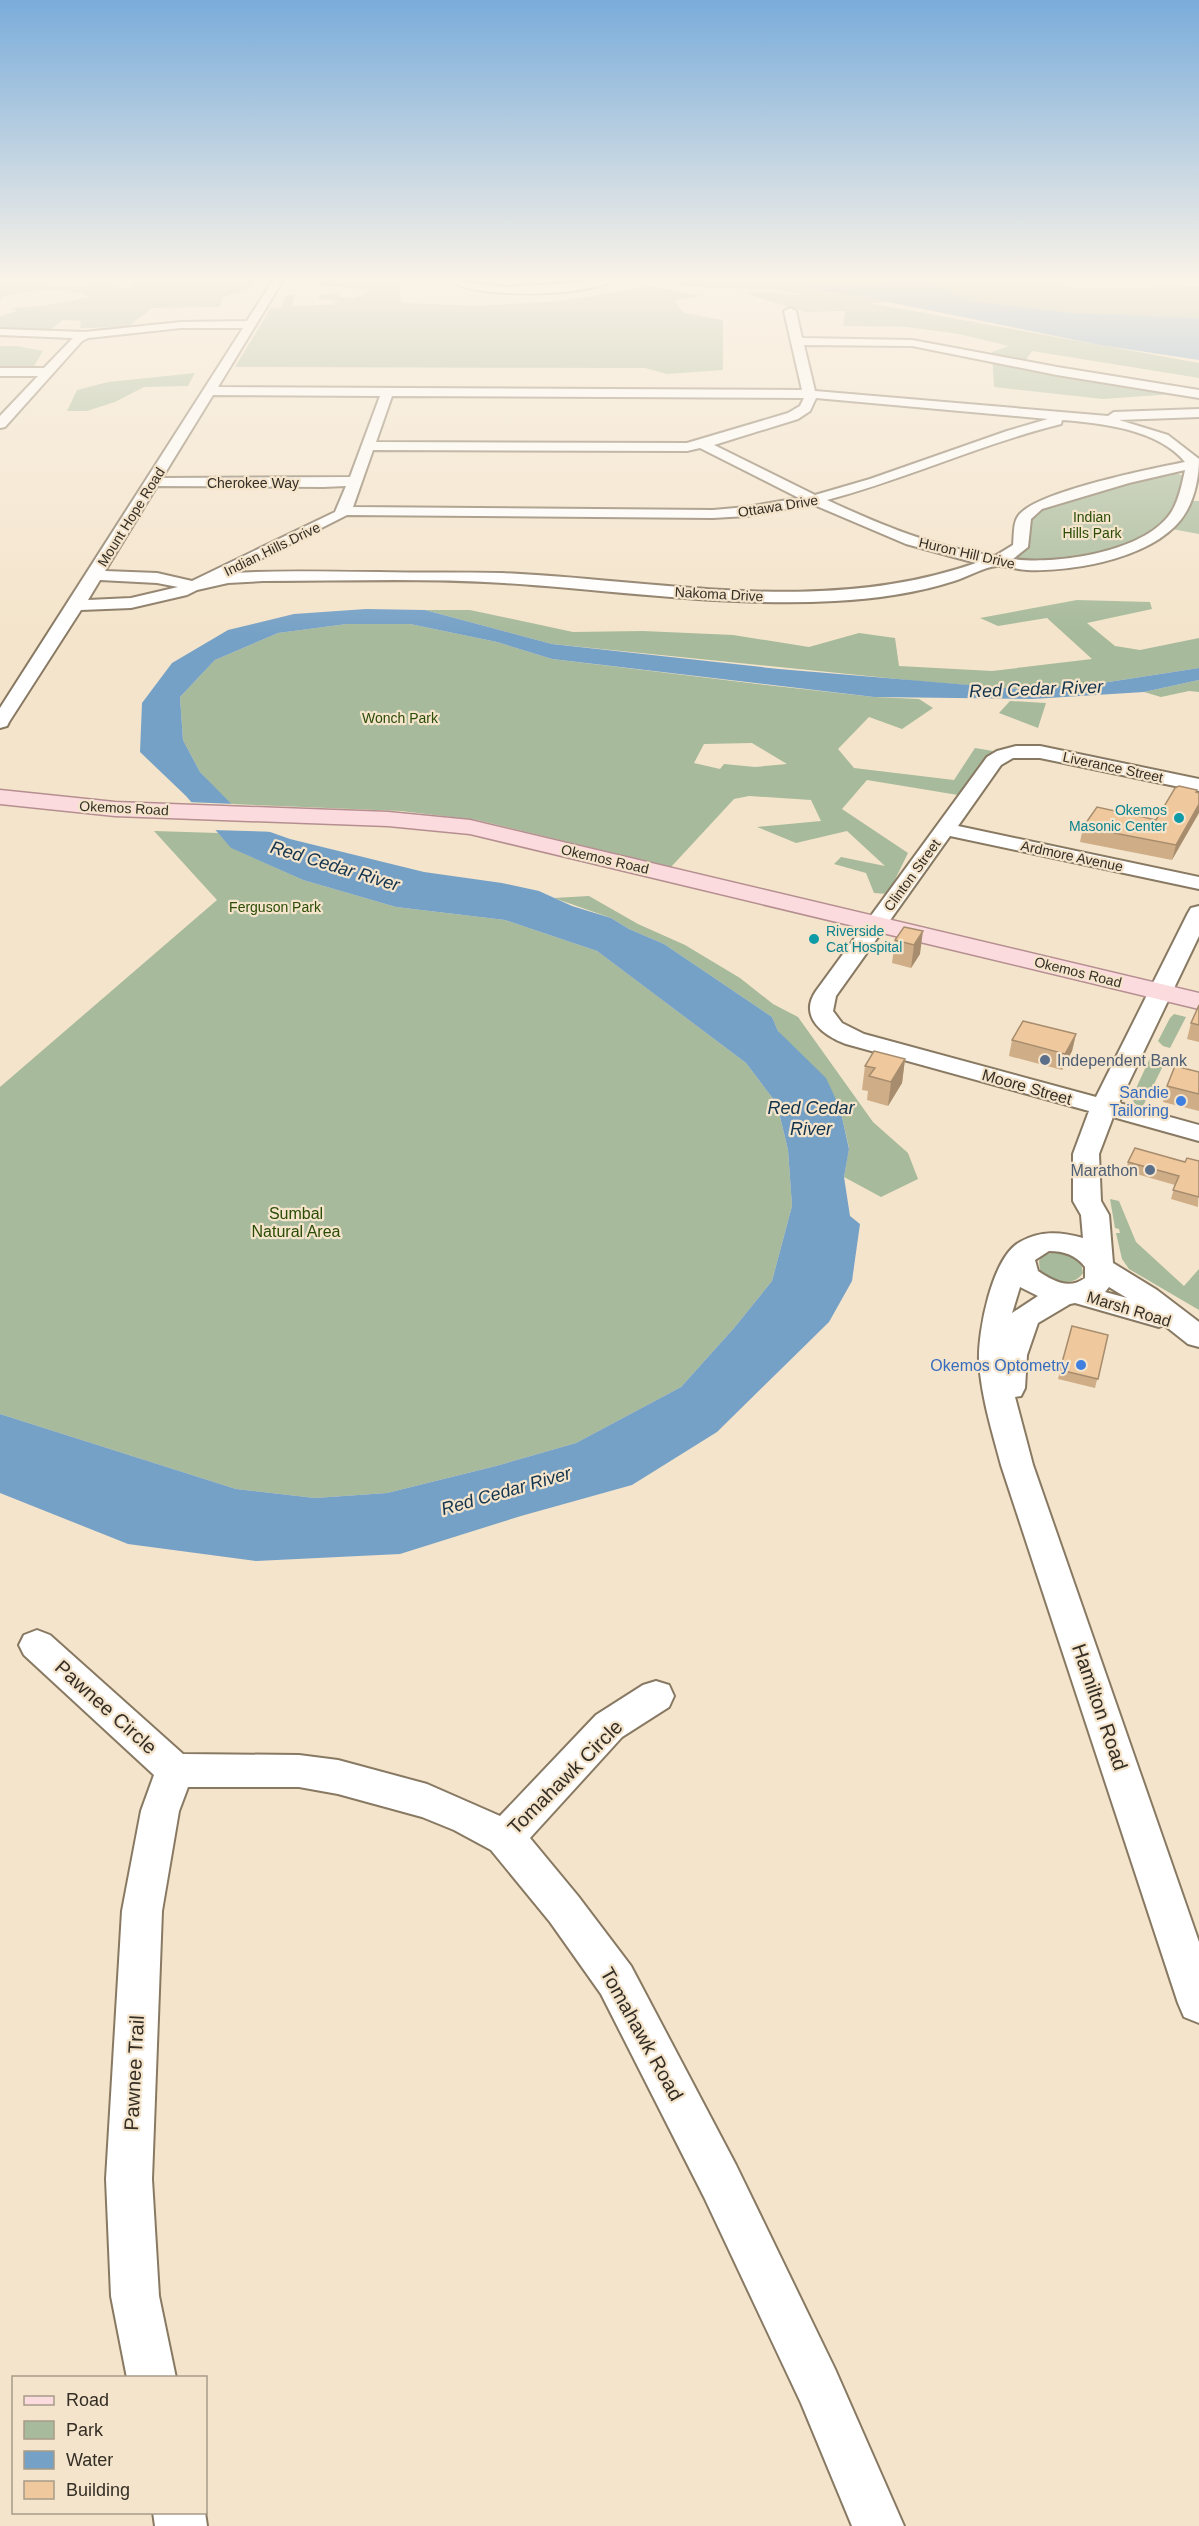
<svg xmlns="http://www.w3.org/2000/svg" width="1199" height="2526" font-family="Arial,sans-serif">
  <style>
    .green { fill: #a7ba9b; fill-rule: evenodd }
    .water { fill: #76a1c6 }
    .pier { fill: #f4e4cb }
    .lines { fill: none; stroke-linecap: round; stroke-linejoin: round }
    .minor-casing { stroke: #887963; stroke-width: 4 }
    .major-casing { stroke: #b58f90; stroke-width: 3 }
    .minor { fill: #fff; fill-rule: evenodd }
    .major { fill: #fcdbdf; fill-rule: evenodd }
    .wall { fill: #cead87 }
    .shaded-wall { fill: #a78d6e }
    .building { fill: #efc99d; stroke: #a78d6e; stroke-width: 1.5 }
    .culture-dot { fill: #0f9aa8; stroke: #f4e4cb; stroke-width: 2 }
    .service-dot { fill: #5c6f8a; stroke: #f4e4cb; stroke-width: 2 }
    .shop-dot { fill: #3f7fe0; stroke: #f4e4cb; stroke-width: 2 }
    .labels { text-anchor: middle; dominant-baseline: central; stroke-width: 4.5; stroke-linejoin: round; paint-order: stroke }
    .far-street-label { font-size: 14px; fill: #342e25; stroke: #f4e4cb }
    .far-park-label { font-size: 14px; fill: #2a4c05; stroke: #f4e4cb }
    .far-culture-label { font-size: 14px; fill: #0d838f; stroke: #f4e4cb; text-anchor: end }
    .service-label { font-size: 16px; fill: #4e5e75; stroke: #f4e4cb; text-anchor: start }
    .street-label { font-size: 16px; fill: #342e25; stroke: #f4e4cb }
    .shop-label { font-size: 16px; fill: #366cbe; stroke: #f4e4cb; text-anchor: end }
    .park-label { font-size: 16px; fill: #2a4c05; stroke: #f4e4cb }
    .water-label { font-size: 18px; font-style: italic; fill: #12344e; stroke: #f4e4cb }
    .near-street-label { font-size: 20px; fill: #342e25; stroke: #f4e4cb }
  </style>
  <rect width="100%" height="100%" fill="#f4e4cb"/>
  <path class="green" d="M 138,280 L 258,280 L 248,290 L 223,297 L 220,307 L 152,308 L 128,327 L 80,328 L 81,321 L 63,320 L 50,330 L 0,328 L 0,316 L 17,311 L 10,308 L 41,306 L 90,297 C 69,286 25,290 2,297 L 0,301 L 0,284 L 89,286 L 92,283 L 118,283 L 115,286 L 103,286 L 130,288 Z
    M 299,280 L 398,280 L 401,303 L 478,306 L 561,301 L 650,286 L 702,296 L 674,301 L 684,313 L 723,320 L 723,370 L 667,374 L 645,368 L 235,367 L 271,308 L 281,308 L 285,297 L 295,294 L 292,306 L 330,305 L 337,301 L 318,299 L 320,295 L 340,292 L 339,297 L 356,298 L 371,290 L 298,283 Z
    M 682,280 L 891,280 L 892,284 L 807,285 L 802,289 L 849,294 L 889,303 L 869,303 L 1199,363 L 1199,378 L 1032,351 L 1026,360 L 1174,394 L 1103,399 L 994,387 L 992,352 L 1009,346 L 959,334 L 907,327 L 843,326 L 845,311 L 805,312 L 744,293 L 765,292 L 808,296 L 777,290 L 676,286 Z
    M 927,280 L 1035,280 L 1079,288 L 1199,287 L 1199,318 L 1073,313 L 970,301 Z
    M 0,346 L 17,346 L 43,351 L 33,368 L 0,368 Z
    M 195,373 L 188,386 L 144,387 L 115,402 L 87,411 L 67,411 L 77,390 L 108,382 Z
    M 1173,472 L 1184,476 L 1176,504 L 1162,524 L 1137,539 L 1100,557 L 1017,563 L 1012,558 C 1019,545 1025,524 1036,514 C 1060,494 1140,480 1173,472 Z
    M 1190,501 L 1199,501 L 1199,534 L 1167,528 Z
    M 1077,600 L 1150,602 L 1152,609 L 1087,623 L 1115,646 L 1140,650 L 1199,638 L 1199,668 L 1102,683 L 1017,689 L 917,681 L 552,644 L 425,610 L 470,610 L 573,632 L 643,631 L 733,635 L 809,647 L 859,633 L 895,638 L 899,666 L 992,671 L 1092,659 L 1047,618 L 998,626 L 980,618 Z
    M 347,624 L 410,624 L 497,642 L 552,659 L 766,685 L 874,697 L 919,699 L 933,708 L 902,729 L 869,717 L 838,749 L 854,768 L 954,780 L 975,748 L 993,751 L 958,795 L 867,780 L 842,809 L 908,853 L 888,894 L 874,893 L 866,873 L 834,864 L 841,857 L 885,866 L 847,831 L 796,843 L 757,827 L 821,821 L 811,800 L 749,796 L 734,799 L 671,867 L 477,820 L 401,811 L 230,804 L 200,772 L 183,740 L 180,697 L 215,660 L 278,633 ZM 752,743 L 787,764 L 755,767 L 724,764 L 720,769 L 694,763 L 704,744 Z
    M 1199,680 L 1199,692 L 1189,691 L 1161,697 L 1144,692 Z
    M 1010,701 L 1046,703 L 1038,728 L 999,713 Z
    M 154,831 L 218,833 L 232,848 L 303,880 L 396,907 L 505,920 L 597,951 L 746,1063 L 777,1104 L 788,1150 L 792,1206 L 772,1281 L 734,1328 L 681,1387 L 576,1443 L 496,1466 L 387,1493 L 315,1498 L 236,1489 L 0,1414 L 0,1087 L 217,900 Z
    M 589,896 L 638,924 L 685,945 L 740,978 L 773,1004 L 798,1017 L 873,1122 L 908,1153 L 918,1179 L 881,1197 L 844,1177 L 849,1148 L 840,1108 L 778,1031 L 772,1017 L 664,944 L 629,929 L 611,918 L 554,898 Z
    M 1174,1014 L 1186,1017 L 1170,1048 L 1163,1046 L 1158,1041 L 1170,1018 Z
    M 1156,1056 L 1167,1058 L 1142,1108 L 1134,1103 L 1132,1097 L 1150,1058 Z
    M 1110,1199 L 1119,1201 L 1136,1242 L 1184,1286 L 1199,1269 L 1199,1310 L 1129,1269 L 1122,1259 L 1116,1233 L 1120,1233 L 1119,1229 L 1115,1228 Z
    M 1061,1253 L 1069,1255 L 1081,1263 L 1083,1273 C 1073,1288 1052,1282 1040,1271 L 1039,1261 C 1044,1253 1052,1252 1061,1253 Z"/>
  <path class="water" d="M 891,280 L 927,280 L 970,301 L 1073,313 L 1199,318 L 1199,360 L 1100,345 L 849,294 L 801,289 L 807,285 L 891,284 Z
    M 366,609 L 425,610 L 552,644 L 779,669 L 1017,689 L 1102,683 L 1199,668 L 1199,680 L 1144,692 L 1032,699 L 874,697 L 552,659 L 497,642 L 410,624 L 347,624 L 278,633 L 215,660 L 180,697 L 183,740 L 200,772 L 253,826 L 290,839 L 424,872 L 502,883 L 539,891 L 572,906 L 611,918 L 629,929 L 664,944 L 772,1017 L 778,1031 L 826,1078 L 840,1108 L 849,1149 L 844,1177 L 850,1216 L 860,1224 L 852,1281 L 829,1322 L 717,1432 L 632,1485 L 521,1516 L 400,1554 L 256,1561 L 128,1544 L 0,1493 L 0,1414 L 236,1489 L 315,1498 L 387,1493 L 496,1466 L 576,1443 L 681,1387 L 734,1328 L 772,1281 L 792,1206 L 788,1150 L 777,1104 L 746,1063 L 597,951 L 505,920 L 396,907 L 303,880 L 231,848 L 186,796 L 140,752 L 142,703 L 172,663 L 228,630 L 294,614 Z"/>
  <path class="pier" d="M 187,802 L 235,804 L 255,824 L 279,832 L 212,830 Z"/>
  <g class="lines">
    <defs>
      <path id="minor" d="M 273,280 L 283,280 L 218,387 L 802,390 L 784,311 L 790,308 L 796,311 L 802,338 L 912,340 L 1057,367 L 1199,390 L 1199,398 L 1057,375 L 912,346 L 804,345 L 815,391 L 1108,416 L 1114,412 L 1199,409 L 1199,417 L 1119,420 L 1168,435 L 1199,459 C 1199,476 1195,497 1186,512 C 1160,557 1075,572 1027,570 C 1017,570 1007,565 997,566 C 983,567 968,577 954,581 C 917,593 874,599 835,601 C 725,607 614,590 504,583 C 424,578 343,581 263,581 L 228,583 L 197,590 L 187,595 L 131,608 L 81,610 L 9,722 L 7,726 L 0,728 L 0,708 L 243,328 L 181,328 L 88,338 L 82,341 L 5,427 L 0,428 L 0,416 L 38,376 L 0,376 L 0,368 L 44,368 L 73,338 L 0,335 L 0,329 L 85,332 L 181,322 L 247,321 ZM 213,395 L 380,396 L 350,477 L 162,478 ZM 392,396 L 804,398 L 800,406 L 788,413 L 687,443 L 376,442 ZM 816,398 L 1048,419 L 1007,431 L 870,479 L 815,495 L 714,445 L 798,419 L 810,411 ZM 1062,420 C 1101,423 1158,429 1185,462 C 1155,468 1028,493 1017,518 C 1013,525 1014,537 1013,545 L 995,556 C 936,548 881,525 827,500 C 906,479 981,444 1061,424 ZM 700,448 L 799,498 L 747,507 L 713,510 L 353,507 L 373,450 L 687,451 ZM 1185,470 C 1182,484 1179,499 1172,511 C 1147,552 1056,565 1013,559 L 1028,547 L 1031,519 L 1042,509 L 1129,483 ZM 157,486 L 323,487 L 346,486 L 335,512 L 192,581 L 157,573 L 105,571 ZM 812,504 L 906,544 L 976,563 C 822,617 659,580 502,573 C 461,572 419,573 379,572 C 330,572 281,570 233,573 L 347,515 L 713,518 L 747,516 ZM 100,580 L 157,583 L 178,587 L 131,598 L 88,600 Z
        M 448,280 L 507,287 L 612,280 C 588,297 472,299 448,280 Z
        M 1016,746 L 1040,746 L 1199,779 L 1199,791 L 1040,758 L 1013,758 L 1001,765 L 958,826 L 1199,877 L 1199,889 L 950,836 L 836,996 L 833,1011 L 842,1023 L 864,1034 L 1096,1097 L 1188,913 L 1191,908 L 1199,906 L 1199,936 L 1119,1103 L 1199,1125 L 1199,1141 L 1113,1117 L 1099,1154 L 1101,1201 L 1109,1215 L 1113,1263 L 1157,1290 L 1199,1322 L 1199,1347 L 1188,1344 L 1164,1325 L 1159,1327 L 1075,1303 L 1070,1304 L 1038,1323 L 1027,1355 L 1025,1388 L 1021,1396 L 1015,1397 L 1033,1465 L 1199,1942 L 1199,2023 L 1184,2017 L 1178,2003 L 1001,1465 C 992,1431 981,1396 979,1361 C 978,1331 992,1257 1020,1242 C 1041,1230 1061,1232 1083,1238 L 1081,1215 L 1073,1201 L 1073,1154 L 1089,1111 L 846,1044 C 824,1036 798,1017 816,991 L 987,757 L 997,751 ZM 1049,1251 C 1064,1251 1076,1255 1085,1267 L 1085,1278 C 1069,1290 1053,1281 1038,1271 L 1035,1260 ZM 1020,1287 L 1038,1296 L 1012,1313 L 1013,1310 ZM 1109,1287 L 1127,1298 L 1105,1292 Z
        M 37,1630 L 50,1635 L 183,1754 L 299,1755 L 338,1760 L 427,1784 L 500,1816 L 596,1715 L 643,1685 L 656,1681 L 669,1685 L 674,1696 L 669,1707 L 622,1737 L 530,1838 L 578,1896 L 631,1966 L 736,2165 L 835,2369 L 904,2526 L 852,2526 L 801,2403 L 704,2197 L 601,1994 L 550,1922 L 491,1850 L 454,1830 L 422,1817 L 338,1794 L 299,1787 L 188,1787 L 179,1811 L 162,1911 L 152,2179 L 159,2296 L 176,2378 L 127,2378 L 111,2296 L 106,2179 L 122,1911 L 141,1811 L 154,1775 L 24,1655 L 19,1645 L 24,1635 Z
        M 153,2512 L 205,2512 L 207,2526 L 155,2526 Z"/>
      <path id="major" d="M 0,790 L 115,802 L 388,812 L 470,820 L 1199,993 L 1199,1009 L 470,834 L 388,826 L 115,816 L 0,804 Z"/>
    </defs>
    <use href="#minor" class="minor-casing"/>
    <use href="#major" class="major-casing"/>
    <use href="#minor" class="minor"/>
    <use href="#major" class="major"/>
  </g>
  <path class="wall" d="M 1197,790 L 1172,860 L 1080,842 L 1083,827 L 1156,820 Z
    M 904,927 L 920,954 L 911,968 L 892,963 L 895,940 Z
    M 1199,1005 L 1199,1042 L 1187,1039 L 1191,1023 Z
    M 1076,1034 L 1072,1051 L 1062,1070 L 1009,1056 L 1012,1040 Z
    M 905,1059 L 902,1083 L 888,1106 L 867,1100 L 868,1091 L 862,1090 L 865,1066 Z
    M 1199,1072 L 1199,1111 L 1163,1102 L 1167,1086 Z
    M 1199,1161 L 1198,1207 L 1171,1199 L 1175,1185 L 1126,1171 L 1128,1162 Z
    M 1072,1326 L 1108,1335 L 1095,1388 L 1058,1379 Z"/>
  <path class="shaded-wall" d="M 1199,804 L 1199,813 L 1172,860 L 1176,845 Z
    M 923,931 L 920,954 L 911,968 L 914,945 Z
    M 1076,1034 L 1072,1051 L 1062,1070 L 1065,1054 Z
    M 905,1059 L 902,1083 L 888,1106 L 891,1082 Z"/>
  <path class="building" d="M 1179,786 L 1197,790 L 1196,792 L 1199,793 L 1199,804 L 1176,845 L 1083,827 L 1097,807 L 1156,820 L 1175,788 Z
    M 904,927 L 923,931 L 914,945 L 895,940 Z
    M 1199,1005 L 1199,1025 L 1191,1023 Z
    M 1023,1021 L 1076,1034 L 1065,1054 L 1012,1040 Z
    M 874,1051 L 905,1059 L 891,1082 L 869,1076 L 875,1068 L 865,1066 Z
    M 1175,1066 L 1199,1072 L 1199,1094 L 1167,1086 Z
    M 1135,1148 L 1185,1162 L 1187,1158 L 1199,1161 L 1199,1197 L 1173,1190 L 1179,1176 L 1128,1162 Z
    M 1072,1326 L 1108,1335 L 1098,1379 L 1060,1370 Z"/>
  <linearGradient id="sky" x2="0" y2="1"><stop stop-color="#7aacda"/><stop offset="0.44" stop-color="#faf3e8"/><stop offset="1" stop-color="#faf3e8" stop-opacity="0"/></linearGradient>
  <rect width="1199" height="634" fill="url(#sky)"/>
  <g class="culture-dot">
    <circle cx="1179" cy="818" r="6"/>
    <circle cx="814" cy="939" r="6"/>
  </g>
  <g class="service-dot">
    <circle cx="1045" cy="1060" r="6"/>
    <circle cx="1150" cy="1170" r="6"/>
  </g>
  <g class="shop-dot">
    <circle cx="1181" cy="1101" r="6"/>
    <circle cx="1081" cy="1365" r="6"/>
  </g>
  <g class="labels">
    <g class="far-street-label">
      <text x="253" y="483">Cherokee Way</text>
      <text transform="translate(778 506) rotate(-9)">Ottawa Drive</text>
      <text transform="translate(131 517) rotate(-58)">Mount Hope Road</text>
      <text transform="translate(272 549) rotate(-26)">Indian Hills Drive</text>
      <text transform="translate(967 553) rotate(13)">Huron Hill Drive</text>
      <text transform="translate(719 594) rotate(3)">Nakoma Drive</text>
      <text transform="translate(1113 767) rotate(12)">Liverance Street</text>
      <text transform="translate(124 808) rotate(3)">Okemos Road</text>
      <text transform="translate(1072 856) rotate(12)">Ardmore Avenue</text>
      <text transform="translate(605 859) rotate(13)">Okemos Road</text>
      <text transform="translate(912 875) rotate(-54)">Clinton Street</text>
      <text transform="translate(1078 972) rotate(14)">Okemos Road</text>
    </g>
    <g class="far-park-label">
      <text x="1092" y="517">Indian<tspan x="1092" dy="16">Hills Park</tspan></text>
      <text x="400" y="718">Wonch Park</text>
      <text x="275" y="907">Ferguson Park</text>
    </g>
    <g class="far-culture-label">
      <text x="1167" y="810">Okemos<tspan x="1167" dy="16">Masonic Center</tspan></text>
      <text x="826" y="931" text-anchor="start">Riverside<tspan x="826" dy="16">Cat Hospital</tspan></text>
    </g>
    <g class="service-label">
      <text x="1057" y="1060">Independent Bank</text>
      <text x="1138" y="1170" text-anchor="end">Marathon</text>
    </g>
    <g class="street-label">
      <text transform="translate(1027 1087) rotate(16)">Moore Street</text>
      <text transform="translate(1129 1309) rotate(17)">Marsh Road</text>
    </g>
    <g class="shop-label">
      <text x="1169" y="1092">Sandie<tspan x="1169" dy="18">Tailoring</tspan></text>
      <text x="1069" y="1365">Okemos Optometry</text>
    </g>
    <g class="park-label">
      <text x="296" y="1213">Sumbal<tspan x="296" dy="18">Natural Area</tspan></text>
    </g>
    <g class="water-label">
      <text transform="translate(1036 689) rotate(-2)">Red Cedar River</text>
      <text transform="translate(335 866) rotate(17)">Red Cedar River</text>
      <text x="811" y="1108">Red Cedar<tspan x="811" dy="21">River</tspan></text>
      <text transform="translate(506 1491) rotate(-16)">Red Cedar River</text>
    </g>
    <g class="near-street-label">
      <text transform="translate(106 1707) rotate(42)">Pawnee Circle</text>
      <text transform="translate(1100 1707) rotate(71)">Hamilton Road</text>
      <text transform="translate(565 1777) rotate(-45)">Tomahawk Circle</text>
      <text transform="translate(642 2034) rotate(61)">Tomahawk Road</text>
      <text transform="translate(134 2073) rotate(-87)">Pawnee Trail</text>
    </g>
  </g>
  <rect x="12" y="2376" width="195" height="138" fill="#f4e4cb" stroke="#a79b89" stroke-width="1.5"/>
  <rect x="24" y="2396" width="30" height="9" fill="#fcdbdf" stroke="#a79b89" stroke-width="1.5"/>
  <text x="66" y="2406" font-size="18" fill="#342e25">Road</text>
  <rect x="24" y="2421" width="30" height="18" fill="#a7ba9b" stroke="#a79b89" stroke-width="1.5"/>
  <text x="66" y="2436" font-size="18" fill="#342e25">Park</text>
  <rect x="24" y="2451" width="30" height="18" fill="#76a1c6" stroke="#a79b89" stroke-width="1.5"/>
  <text x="66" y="2466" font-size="18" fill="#342e25">Water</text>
  <rect x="24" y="2481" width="30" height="18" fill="#efc99d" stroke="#a79b89" stroke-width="1.5"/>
  <text x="66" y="2496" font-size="18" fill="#342e25">Building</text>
</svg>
